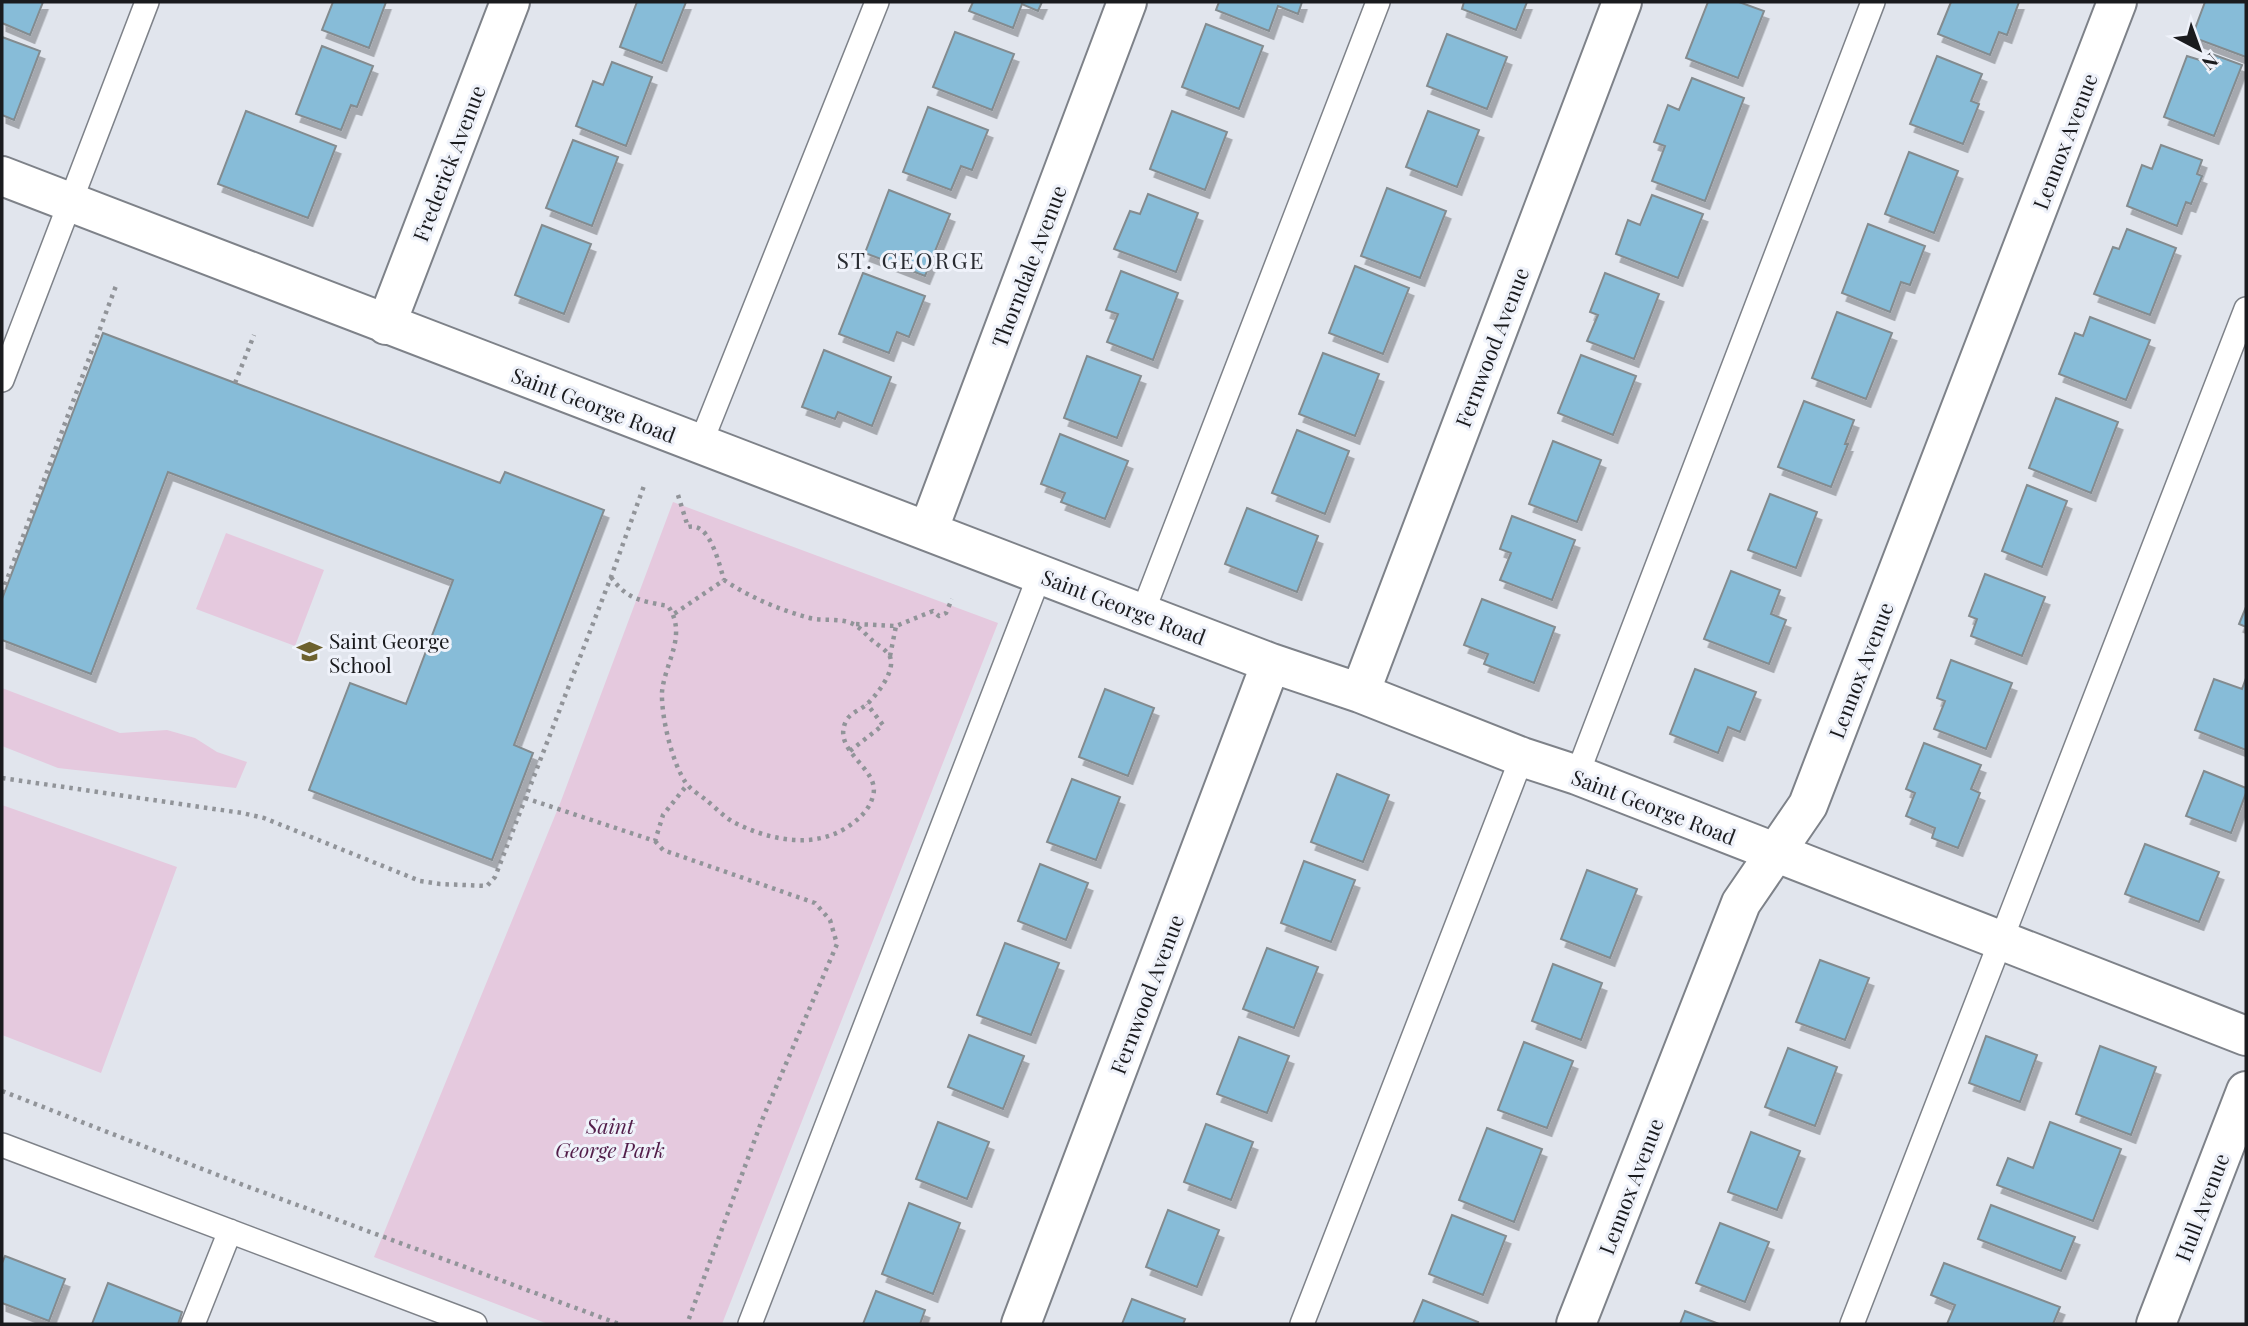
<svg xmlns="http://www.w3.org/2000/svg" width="2248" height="1326" font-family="'Playfair Display',serif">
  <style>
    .green { fill: #e5c9de }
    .building { fill: #87bcd8; stroke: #838b8f; stroke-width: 2; filter: url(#shadow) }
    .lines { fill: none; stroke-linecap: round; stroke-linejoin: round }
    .service-casing { stroke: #7e8289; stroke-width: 26 }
    .minor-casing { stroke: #7e8289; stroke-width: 42 }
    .path { stroke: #919499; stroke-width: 4.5; stroke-dasharray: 3.5 5; stroke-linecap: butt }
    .service { stroke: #fff; stroke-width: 23 }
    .minor { stroke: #fff; stroke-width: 38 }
    .labels { text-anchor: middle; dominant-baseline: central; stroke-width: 6; stroke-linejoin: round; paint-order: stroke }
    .street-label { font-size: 21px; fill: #1a1b1e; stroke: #eff2fa }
    .poi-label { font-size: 21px; fill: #1a1b1e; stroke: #eff2fa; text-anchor: start }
    .park-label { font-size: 21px; font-style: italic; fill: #521e4a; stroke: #eff2fa }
    .neighbourhood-label { font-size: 23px; letter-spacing: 2px; fill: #282b31; stroke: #eff2fa }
  </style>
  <defs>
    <filter id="shadow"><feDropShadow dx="4.5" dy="8" stdDeviation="0" flood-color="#0004"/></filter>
  </defs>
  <rect width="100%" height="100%" fill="#e1e5ed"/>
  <path class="green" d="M 673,502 L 998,623 L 722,1324 L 548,1324 L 374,1257 L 561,801 Z
    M 226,533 L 324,570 L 295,646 L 196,609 Z
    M 2,688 L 120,733 L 167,730 L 195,738 L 217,752 L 247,762 L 236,788 L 58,768 L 2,746 Z
    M 2,805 L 177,867 L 101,1073 L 2,1035 Z"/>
  <path class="building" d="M 2,2 L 43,2 L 30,35 L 2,23 Z
    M 333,2 L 386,2 L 369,48 L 322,30 Z
    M 637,2 L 686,2 L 662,63 L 620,47 Z
    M 973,2 L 1042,2 L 1038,11 L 1022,4 L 1013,28 L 969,11 Z
    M 1219,2 L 1302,2 L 1298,14 L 1278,6 L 1269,31 L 1216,10 Z
    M 1464,2 L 1527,2 L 1516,30 L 1462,9 Z
    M 1708,2 L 1739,2 L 1764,11 L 1738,78 L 1686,58 Z
    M 1951,2 L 2019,2 L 2007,35 L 1999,32 L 1990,55 L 1938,34 Z
    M 2205,2 L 2246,2 L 2246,57 L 2192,37 Z
    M 1206,24 L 1263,46 L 1239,109 L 1182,87 Z
    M 955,32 L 1014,54 L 992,110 L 933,87 Z
    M 1447,34 L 1507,57 L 1487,109 L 1427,86 Z
    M 2,37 L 40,51 L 14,120 L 2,115 Z
    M 322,46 L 373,66 L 357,107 L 351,105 L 341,130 L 296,114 Z
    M 2209,53 L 2242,65 L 2214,136 L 2164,117 L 2187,56 L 2206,62 Z
    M 1937,56 L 1982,74 L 1971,101 L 1979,104 L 1963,144 L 1910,124 Z
    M 612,62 L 652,77 L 626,146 L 576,126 L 593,81 L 603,85 Z
    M 1692,78 L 1744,98 L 1705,201 L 1652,181 L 1665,146 L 1654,142 L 1668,105 L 1679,110 Z
    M 928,107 L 988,130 L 972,170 L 961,166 L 951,190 L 903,172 Z
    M 246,111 L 336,146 L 308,218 L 218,184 Z
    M 1172,111 L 1227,132 L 1205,190 L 1150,169 Z
    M 1428,111 L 1479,130 L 1457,187 L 1406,167 Z
    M 573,140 L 618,157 L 592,226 L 546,208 Z
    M 2161,145 L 2202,160 L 2197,174 L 2202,176 L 2191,204 L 2186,202 L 2177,226 L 2127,206 L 2142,165 L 2152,169 Z
    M 1909,152 L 1958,171 L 1934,233 L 1885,214 Z
    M 1387,188 L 1446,211 L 1420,278 L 1361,256 Z
    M 889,190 L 950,214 L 925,276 L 865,253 Z
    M 1148,194 L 1198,213 L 1176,272 L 1114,249 L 1130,211 L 1140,214 Z
    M 1652,195 L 1703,214 L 1678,278 L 1616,254 L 1628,220 L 1640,225 Z
    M 1868,224 L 1925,246 L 1910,285 L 1901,282 L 1890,312 L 1842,293 Z
    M 542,225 L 591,244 L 564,314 L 515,295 Z
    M 2127,229 L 2176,248 L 2150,315 L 2094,294 L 2113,247 L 2119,249 Z
    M 1355,266 L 1409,288 L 1383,354 L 1329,333 Z
    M 1121,271 L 1178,293 L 1153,360 L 1107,342 L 1118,314 L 1106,310 Z
    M 863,273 L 925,296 L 909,337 L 897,332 L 889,353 L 839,334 Z
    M 1605,273 L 1659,294 L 1634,359 L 1587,341 L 1598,315 L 1590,312 Z
    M 1837,312 L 1892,333 L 1866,399 L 1812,378 Z
    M 2090,317 L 2150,340 L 2126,400 L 2059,374 L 2075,333 L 2083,336 Z
    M 103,333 L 500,483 L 505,472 L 604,510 L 514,745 L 533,753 L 492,860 L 309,790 L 350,683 L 406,704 L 453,580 L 168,472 L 91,674 L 2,640 L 2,599 Z
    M 824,350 L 891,377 L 872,426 L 838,412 L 835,419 L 802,407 Z
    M 1323,353 L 1379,374 L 1355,436 L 1299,414 Z
    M 1581,355 L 1636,376 L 1613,435 L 1558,413 Z
    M 1087,356 L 1141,376 L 1117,438 L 1064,418 Z
    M 2056,398 L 2118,422 L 2091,493 L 2029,468 Z
    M 1804,401 L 1854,420 L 1845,444 L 1848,444 L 1831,487 L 1778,467 Z
    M 1297,430 L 1349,451 L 1325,514 L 1272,493 Z
    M 1060,434 L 1128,461 L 1105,519 L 1061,502 L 1065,493 L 1041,484 Z
    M 1553,441 L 1601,460 L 1577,522 L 1529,504 Z
    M 2027,485 L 2067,501 L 2042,567 L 2002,551 Z
    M 1770,494 L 1817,512 L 1796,568 L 1748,550 Z
    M 1247,508 L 1318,536 L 1297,592 L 1225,564 Z
    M 1512,516 L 1575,540 L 1552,600 L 1500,580 L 1511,553 L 1500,549 Z
    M 1731,571 L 1780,590 L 1771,614 L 1786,620 L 1769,664 L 1704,639 Z
    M 1985,574 L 2045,597 L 2022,656 L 1971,636 L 1977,619 L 1969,616 Z
    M 1482,599 L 1555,627 L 1534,683 L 1484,664 L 1488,654 L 1464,645 Z
    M 2246,607 L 2246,627 L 2239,624 Z
    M 1951,660 L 2012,683 L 1986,749 L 1934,729 L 1945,701 L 1937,698 Z
    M 1695,669 L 1756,692 L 1740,732 L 1728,727 L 1718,753 L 1670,734 Z
    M 2246,678 L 2246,750 L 2195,730 L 2214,679 L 2242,689 Z
    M 1105,689 L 1154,708 L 1128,776 L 1079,757 Z
    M 1924,743 L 1981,765 L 1971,789 L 1980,793 L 1958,848 L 1932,838 L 1935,828 L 1906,816 L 1915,793 L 1906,789 Z
    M 2204,771 L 2246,788 L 2246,793 L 2231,833 L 2186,816 Z
    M 1337,774 L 1389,795 L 1363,862 L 1311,842 Z
    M 1072,779 L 1120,797 L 1096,860 L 1047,842 Z
    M 2145,844 L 2219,872 L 2199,922 L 2125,894 Z
    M 1304,861 L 1355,880 L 1331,942 L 1281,923 Z
    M 1040,864 L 1088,883 L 1066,940 L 1018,921 Z
    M 1587,870 L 1637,889 L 1610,958 L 1561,939 Z
    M 1005,943 L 1059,963 L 1031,1035 L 977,1015 Z
    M 1267,948 L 1318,967 L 1294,1028 L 1243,1009 Z
    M 1820,960 L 1869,978 L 1845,1040 L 1796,1022 Z
    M 1553,964 L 1602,983 L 1581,1040 L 1532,1021 Z
    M 969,1035 L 1024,1056 L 1003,1109 L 948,1087 Z
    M 1986,1036 L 2037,1055 L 2020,1102 L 1969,1083 Z
    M 1239,1037 L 1289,1056 L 1267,1113 L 1217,1094 Z
    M 1524,1042 L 1573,1061 L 1547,1128 L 1498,1110 Z
    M 2100,1046 L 2156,1067 L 2131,1135 L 2076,1114 Z
    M 1788,1048 L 1837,1067 L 1815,1126 L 1765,1107 Z
    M 938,1122 L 989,1142 L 967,1199 L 916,1179 Z
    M 2050,1122 L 2121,1149 L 2093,1221 L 1997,1185 L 2008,1158 L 2033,1168 Z
    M 1206,1124 L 1253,1142 L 1231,1200 L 1184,1182 Z
    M 1487,1128 L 1542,1149 L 1514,1222 L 1459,1200 Z
    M 1751,1132 L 1800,1151 L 1777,1210 L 1728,1192 Z
    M 909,1203 L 960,1223 L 933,1294 L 882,1274 Z
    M 1991,1205 L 2075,1237 L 2061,1271 L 1978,1239 Z
    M 1168,1210 L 1219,1230 L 1197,1287 L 1146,1267 Z
    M 1452,1215 L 1506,1236 L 1483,1295 L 1429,1274 Z
    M 1720,1223 L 1769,1242 L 1745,1302 L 1696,1283 Z
    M 5,1256 L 65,1279 L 49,1321 L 2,1303 L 2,1263 Z
    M 1944,1263 L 2060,1307 L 2053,1324 L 1947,1324 L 1955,1305 L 1931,1295 Z
    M 108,1283 L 182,1312 L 178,1324 L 92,1324 Z
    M 876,1291 L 925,1310 L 920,1324 L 863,1324 Z
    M 1132,1299 L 1185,1319 L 1183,1324 L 1122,1324 Z
    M 1423,1300 L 1478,1322 L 1477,1324 L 1413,1324 Z
    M 1685,1311 L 1719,1324 L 1680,1324 Z"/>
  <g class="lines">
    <defs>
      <path id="service" d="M 2,380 L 147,2
        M 700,445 L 877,2
        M 1142,614 L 1378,2
        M 1577,775 L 1873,2
        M 2,1145 L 475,1324
        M 193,1324 L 230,1231
        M 750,1324 L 1040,574
        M 1302,1324 L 1522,757
        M 1852,1324 L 2246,309"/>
      <path id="minor" d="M 2,176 L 1271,663 L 1360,693 L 1522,757 L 1577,775 L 2246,1036
        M 386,325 L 510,2
        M 928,531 L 1127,2
        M 1360,693 L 1622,2
        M 1021,1324 L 1271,663
        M 1576,1324 L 1741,903 L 1808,805 L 2117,2
        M 2156,1324 L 2246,1091"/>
    </defs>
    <use href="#service" class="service-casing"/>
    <use href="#minor" class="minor-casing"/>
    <path class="path" d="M 235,383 L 254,335
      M 678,495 L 688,527 C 710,521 719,564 724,580
      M 611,577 C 627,600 642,601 668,606 C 688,635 665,662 662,692 C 661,716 672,763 686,783 C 691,790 700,795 706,800 C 715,807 725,818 735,823 C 770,840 812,849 846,828 C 858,820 869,811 873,796 C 881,768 831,752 846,721 C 850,713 860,710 866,705 C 876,696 898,669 889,655 C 886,650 878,645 873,641 C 867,636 860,627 853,624 C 839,617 821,622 806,617 C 778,609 749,597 724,580 L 674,614
      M 2,593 L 117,283
      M 856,624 L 896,626 L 933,611 L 939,616 L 946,613 L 952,599
      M 890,656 L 896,626
      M 850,751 L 883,725 L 867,704
      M 2,778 L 242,813 L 264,818 L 420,881 L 440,884 L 487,886 L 495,877 L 611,577 L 645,483
      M 525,798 L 655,841 L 663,815 L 687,785
      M 655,841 L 663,850 L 815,903 L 830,920 L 837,944 L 762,1120 L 687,1324
      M 2,1091 L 246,1186 L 619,1324"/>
    <use href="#service" class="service"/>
    <use href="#minor" class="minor"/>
  </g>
  <defs>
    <symbol id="school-bare" viewBox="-9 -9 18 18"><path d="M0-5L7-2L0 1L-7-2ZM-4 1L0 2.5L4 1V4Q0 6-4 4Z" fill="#6d612e" stroke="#eff2fa" stroke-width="2.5" paint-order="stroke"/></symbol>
  </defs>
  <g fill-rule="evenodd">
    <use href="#school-bare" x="292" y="634" width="35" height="35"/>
  </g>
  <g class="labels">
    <g class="street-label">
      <text transform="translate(2064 141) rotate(-69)">Lennox Avenue</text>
      <text transform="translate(448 163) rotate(-69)">Frederick Avenue</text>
      <text transform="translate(1028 266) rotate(-69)">Thorndale Avenue</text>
      <text transform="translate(1491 347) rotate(-69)">Fernwood Avenue</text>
      <text transform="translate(594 404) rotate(21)">Saint George Road</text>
      <text transform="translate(1124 606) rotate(21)">Saint George Road</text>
      <text transform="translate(1860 670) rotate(-69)">Lennox Avenue</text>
      <text transform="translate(1654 806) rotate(21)">Saint George Road</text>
      <text transform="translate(1146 994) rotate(-69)">Fernwood Avenue</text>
      <text transform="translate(1630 1186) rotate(-69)">Lennox Avenue</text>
      <text transform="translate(2201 1207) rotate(-69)">Hull Avenue</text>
    </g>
    <g class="poi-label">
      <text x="329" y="640">Saint George<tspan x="329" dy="24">School</tspan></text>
    </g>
    <g class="park-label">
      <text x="610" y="1125">Saint<tspan x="610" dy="24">George Park</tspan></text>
    </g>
    <g class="neighbourhood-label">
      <text x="911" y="259">ST. GEORGE</text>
    </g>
  </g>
  <rect width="2248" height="1326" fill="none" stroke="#1a1b1e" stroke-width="7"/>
  <g transform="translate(2199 49) rotate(139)" stroke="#eff2fa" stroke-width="5" paint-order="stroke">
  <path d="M0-5L12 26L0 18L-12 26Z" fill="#1a1b1e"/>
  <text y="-10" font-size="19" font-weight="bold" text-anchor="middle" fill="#1a1b1e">N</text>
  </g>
</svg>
